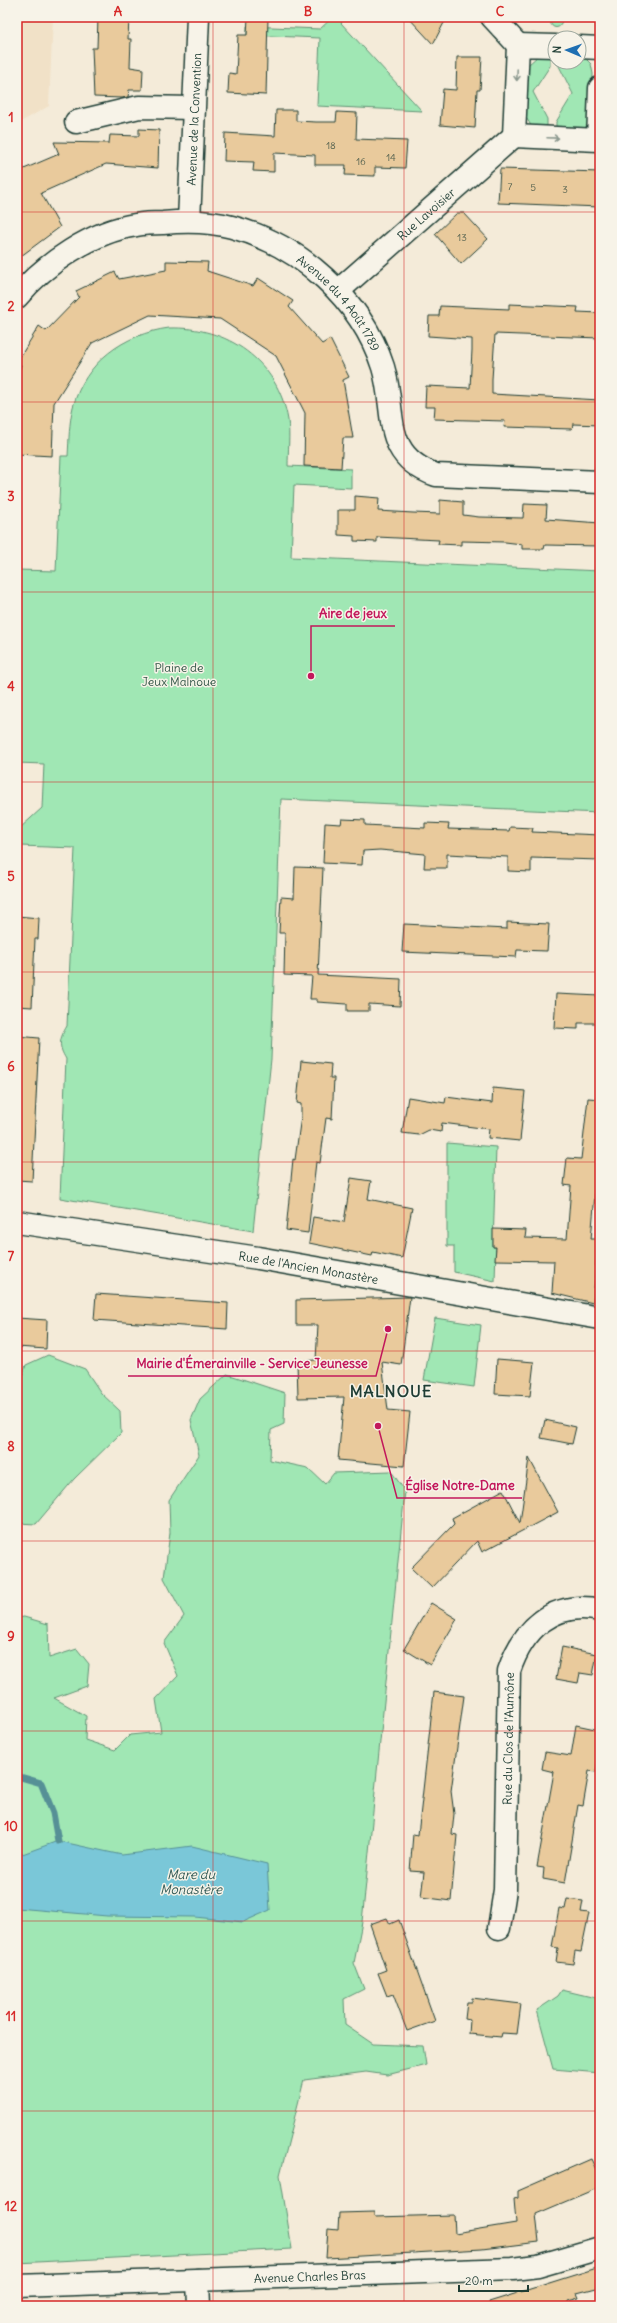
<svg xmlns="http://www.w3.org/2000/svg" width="617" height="2323" font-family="Delius,sans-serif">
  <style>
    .built { fill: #f1e1c7 }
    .green { fill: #a0e7b4; stroke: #609274 }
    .water { fill: #7ac7d8; stroke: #569096 }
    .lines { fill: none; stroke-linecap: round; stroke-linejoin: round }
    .stream { stroke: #569096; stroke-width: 7 }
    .building { fill: #e9ca9c; stroke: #1f3d34 }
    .minor-casing { stroke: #1f3d34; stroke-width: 25 }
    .tertiary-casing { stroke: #1f3d34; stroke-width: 25 }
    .minor { stroke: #f7f3e8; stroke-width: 22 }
    .tertiary { stroke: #f7f3e8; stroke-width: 22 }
    .oneway { stroke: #8b988e }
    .grid { fill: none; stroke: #d62828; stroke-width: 1; stroke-opacity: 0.55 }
    .labels { text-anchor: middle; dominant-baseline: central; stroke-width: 3; stroke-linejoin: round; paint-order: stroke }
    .number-label { font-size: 10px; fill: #52604e }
    .street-label { font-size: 12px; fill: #1f3d34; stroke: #f7f3e8 }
    .park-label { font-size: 12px; fill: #325647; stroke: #f7f3e8 }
    .water-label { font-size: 13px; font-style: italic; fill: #315955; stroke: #f7f3e8 }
    .district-label { font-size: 16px; font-weight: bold; letter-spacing: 1px; fill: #1f3d34; stroke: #f7f3e8 }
    .leader { fill: none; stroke: #c2185b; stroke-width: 1.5 }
    .callout-dot { fill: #c2185b; stroke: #f7f3e8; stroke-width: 1.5 }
    .callout-label { font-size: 13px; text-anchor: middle; font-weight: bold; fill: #c2185b; stroke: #f7f3e8; stroke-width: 3; stroke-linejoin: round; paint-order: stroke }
    .neatline { fill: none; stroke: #d62828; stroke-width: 1.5 }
    .grid-label { font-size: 13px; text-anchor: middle; font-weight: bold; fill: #d62828 }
  </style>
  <rect width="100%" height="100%" fill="#f4ebd9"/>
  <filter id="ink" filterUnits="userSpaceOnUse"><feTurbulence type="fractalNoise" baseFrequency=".025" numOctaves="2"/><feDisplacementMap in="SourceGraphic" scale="8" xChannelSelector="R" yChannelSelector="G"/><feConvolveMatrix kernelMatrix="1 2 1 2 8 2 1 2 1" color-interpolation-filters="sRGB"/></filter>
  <g filter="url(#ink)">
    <path class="built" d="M 17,17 L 53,17 L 49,106 L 17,124 Z"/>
    <path class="green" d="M550.5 22a5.5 5.5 0 1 1 11 0a5.5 5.5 0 1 1-11 0Z
      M 333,17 L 346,17 L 341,23 L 422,111 L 317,106 L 320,38 L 247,35 L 247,26 L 320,29 Z
      M 550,55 L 550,66 L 533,92 L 547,119 L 547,131 L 532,127 L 525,116 L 528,65 L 538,56 Z
      M 579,56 L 586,59 L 591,64 L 593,74 L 591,117 L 585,128 L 556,131 L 556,122 L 573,94 L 557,62 L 579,62 Z
      M 169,328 C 227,326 278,361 288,420 C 290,435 288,451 288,466 L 351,469 L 351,488 L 294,485 L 291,557 L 600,571 L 600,813 L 281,799 L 271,1059 L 253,1231 L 60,1198 L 66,1059 C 58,1046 59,1039 67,1026 L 75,848 L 20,846 L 20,828 L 42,808 L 44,764 L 17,763 L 17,570 L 56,571 L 61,456 L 68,456 C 69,440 69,423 73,407 C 85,362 124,334 169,328 Z
      M 447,1143 L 496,1147 L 493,1247 L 496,1247 L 495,1281 L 454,1272 L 454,1246 L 447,1246 Z
      M 435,1318 L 481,1325 L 474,1387 L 424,1380 Z
      M 48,1355 L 85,1369 L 101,1393 L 120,1411 L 121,1433 L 74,1479 L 36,1524 L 17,1523 L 17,1391 L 26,1365 Z
      M 227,1374 L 285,1393 L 284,1424 L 271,1430 L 270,1460 L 308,1468 L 325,1484 L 334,1473 L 391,1471 L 405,1491 L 362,1922 L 354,1963 L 364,1989 L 344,1999 L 345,2025 L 373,2044 L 423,2046 L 426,2065 L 387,2075 L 366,2072 L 304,2080 L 280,2175 L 292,2249 L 17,2263 L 17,1618 L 24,1617 L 48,1624 L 49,1658 L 77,1649 L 89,1664 L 87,1686 L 54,1698 L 86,1716 L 85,1740 L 115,1750 L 130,1735 L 161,1732 L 156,1699 L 178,1676 L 164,1643 L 184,1616 L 164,1578 L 170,1533 L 169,1500 L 199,1455 L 191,1420 L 200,1399 Z
      M 562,1990 L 600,1999 L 600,2073 L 553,2069 L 537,2010 L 558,1996 Z"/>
    <path class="water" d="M 58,1841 L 122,1855 L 192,1846 L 267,1864 L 270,1910 L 243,1922 L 195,1917 L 107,1916 L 17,1908 L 17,1856 Z"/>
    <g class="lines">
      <path class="stream" d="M 17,1776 L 41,1783 L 53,1813 L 58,1841"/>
    </g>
    <path class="building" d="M 98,17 L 129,17 L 128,39 L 131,39 L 130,67 L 143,69 L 142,90 L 129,90 L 128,97 L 122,98 L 94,97 L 92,48 L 97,48 Z
      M 248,17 L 268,17 L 266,95 L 228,93 L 229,73 L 236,74 L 238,35 L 247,35 Z
      M 408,17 L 447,17 L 433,44 Z
      M 457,57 L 482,57 L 480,90 L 477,90 L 475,128 L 440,125 L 443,89 L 456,90 Z
      M 276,110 L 296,110 L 296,121 L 316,122 L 336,122 L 337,112 L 357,113 L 356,139 L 407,141 L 405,168 L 375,167 L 375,176 L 345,175 L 346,165 L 315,165 L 315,155 L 274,153 L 274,172 L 253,171 L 254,162 L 224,161 L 225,133 L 275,136 Z
      M 139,129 L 159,130 L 158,168 L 106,164 L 41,193 L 60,227 L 17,259 L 17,172 L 59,154 L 54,142 L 109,143 L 110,135 L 139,136 Z
      M 500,169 L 600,172 L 600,207 L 498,203 Z
      M 457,213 L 464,213 L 488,239 L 461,264 L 435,234 Z
      M 166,261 L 208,262 L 207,271 L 253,286 L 258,278 L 293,301 L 289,307 L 322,344 L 330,339 L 349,377 L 343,380 L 353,438 L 343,438 L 341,468 L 304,466 L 305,413 L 276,356 L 220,319 L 150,315 L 92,343 L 54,403 L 52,456 L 17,454 L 17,377 L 21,365 L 17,362 L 39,326 L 46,331 L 79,297 L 76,291 L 115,272 L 119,279 L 166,270 Z
      M 509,304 L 578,307 L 577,312 L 600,313 L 600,338 L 495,334 L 492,379 L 492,394 L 600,400 L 600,425 L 573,424 L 572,429 L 504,427 L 505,421 L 434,419 L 435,407 L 425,407 L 426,386 L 470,388 L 472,350 L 472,339 L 428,336 L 429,316 L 439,316 L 440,306 L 509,309 Z
      M 355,496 L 379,498 L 378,511 L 413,513 L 440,514 L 440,500 L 463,502 L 463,515 L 479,517 L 523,518 L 524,504 L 547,505 L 546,519 L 600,523 L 600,546 L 545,545 L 544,549 L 522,549 L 522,544 L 505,542 L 461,541 L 461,545 L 438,544 L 439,540 L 377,537 L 377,542 L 354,541 L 354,536 L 338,535 L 338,510 L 355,510 Z
      M 342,819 L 365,820 L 365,825 L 425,828 L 425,823 L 449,824 L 448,829 L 509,831 L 510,827 L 533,828 L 532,832 L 600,835 L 600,860 L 531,858 L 531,872 L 508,871 L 508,857 L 447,854 L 447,868 L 424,868 L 425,854 L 380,850 L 363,851 L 362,865 L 323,863 L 325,823 L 341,824 Z
      M 295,867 L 323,868 L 318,975 L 401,979 L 400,1006 L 369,1004 L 369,1011 L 347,1011 L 347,1004 L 317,1002 L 317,999 L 310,999 L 312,976 L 284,975 L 285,933 L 279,933 L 281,897 L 294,898 Z
      M 17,916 L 39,918 L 38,939 L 35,939 L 32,1007 L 17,1006 Z
      M 507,922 L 549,924 L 547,951 L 517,950 L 516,957 L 402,952 L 404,924 L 507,929 Z
      M 556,994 L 600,996 L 600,1023 L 578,1023 L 578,1029 L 554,1028 Z
      M 17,1036 L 39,1038 L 32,1181 L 17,1180 Z
      M 301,1061 L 331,1064 L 330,1078 L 334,1078 L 332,1119 L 326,1118 L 320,1163 L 316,1162 L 308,1233 L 286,1230 L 293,1159 L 295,1160 L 301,1116 L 301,1104 L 297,1103 Z
      M 493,1088 L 525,1091 L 520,1141 L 488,1138 L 489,1129 L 442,1123 L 441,1132 L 429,1130 L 419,1135 L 402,1133 L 408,1097 L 445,1103 L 446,1097 L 492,1103 Z
      M 588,1098 L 600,1099 L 600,1161 L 598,1161 L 591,1239 L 598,1239 L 593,1303 L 552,1293 L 554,1261 L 495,1260 L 496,1247 L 493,1247 L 493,1229 L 526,1230 L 525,1238 L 567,1239 L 571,1186 L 564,1185 L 567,1158 L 581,1159 Z
      M 351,1178 L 371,1181 L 368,1199 L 412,1208 L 402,1258 L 373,1252 L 372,1256 L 309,1243 L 313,1217 L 344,1222 Z
      M 96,1294 L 228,1303 L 227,1329 L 94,1320 Z
      M 410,1297 L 401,1365 L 382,1362 L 388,1410 L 410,1412 L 404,1466 L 338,1460 L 344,1397 L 298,1398 L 297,1361 L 316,1360 L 318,1325 L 296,1325 L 296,1300 Z
      M 17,1318 L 47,1320 L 46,1349 L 17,1347 Z
      M 497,1359 L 534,1362 L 530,1396 L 495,1394 Z
      M 545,1420 L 576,1427 L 572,1444 L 541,1438 Z
      M 529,1458 L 558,1512 L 482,1552 L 477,1541 L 432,1588 L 411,1568 L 454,1524 L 452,1518 L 503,1490 L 520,1523 Z
      M 431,1603 L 457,1619 L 430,1665 L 404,1649 Z
      M 562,1647 L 597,1654 L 593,1675 L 580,1673 L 578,1683 L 556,1679 Z
      M 434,1692 L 464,1696 L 451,1791 L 454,1814 L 452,1834 L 457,1835 L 451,1901 L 421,1897 L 424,1872 L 410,1871 L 413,1834 L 418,1835 Z
      M 576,1725 L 600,1730 L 600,1748 L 596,1772 L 589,1771 L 583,1806 L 578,1805 L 565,1883 L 543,1879 L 544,1868 L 537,1867 L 554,1772 L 542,1769 L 545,1752 L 571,1756 Z
      M 567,1899 L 583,1901 L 581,1912 L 589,1913 L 581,1952 L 575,1951 L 573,1964 L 556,1962 L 558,1948 L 552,1947 L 559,1908 L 565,1909 Z
      M 387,1918 L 390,1924 L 399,1920 L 435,2021 L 407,2031 L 393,1994 L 387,1996 L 378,1973 L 386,1970 L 370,1924 Z
      M 472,1998 L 521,2004 L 517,2034 L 502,2033 L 501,2037 L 469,2034 L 470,2020 L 465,2019 L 467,2002 L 472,2002 Z
      M 591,2159 L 600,2178 L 600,2187 L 536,2214 L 539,2242 L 482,2249 L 326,2258 L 328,2229 L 338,2230 L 339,2213 L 374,2212 L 374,2217 L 454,2215 L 455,2233 L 516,2223 L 514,2199 L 518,2198 L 518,2191 Z
      M 600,2267 L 600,2287 L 577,2293 L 579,2298 L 568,2301 L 568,2306 L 490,2306 L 489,2302 Z"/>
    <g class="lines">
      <defs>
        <g id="minor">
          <path d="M 492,17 L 518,45"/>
          <path d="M 579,47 L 600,48"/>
          <path d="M 76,122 L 139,107 L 193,108"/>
          <path d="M 514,136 L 598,140 L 600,88"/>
          <path d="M 514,136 L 518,45 L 555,46"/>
          <path id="s1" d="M 189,221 L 198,17"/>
          <path id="s2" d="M 338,291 L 514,136"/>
          <path id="s3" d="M 17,297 C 44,264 93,231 136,225 C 145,223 154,223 163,223 C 185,221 210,221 232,227 C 300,245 361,299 383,367 C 397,413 380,455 436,475 L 600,482"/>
          <path id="s4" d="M 499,1928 L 505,1890 L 509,1671 C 523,1629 553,1600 600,1610"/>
          <path d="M 198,2280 L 199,2306"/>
        </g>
        <g id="tertiary">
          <path id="s5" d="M 17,1222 L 258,1258 L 600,1318"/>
          <path id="s6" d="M 17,2286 L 513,2269 L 538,2266 L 600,2248"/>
        </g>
      </defs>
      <use href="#minor" class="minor-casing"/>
      <use href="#tertiary" class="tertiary-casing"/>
      <use href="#minor" class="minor"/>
      <use href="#tertiary" class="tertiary"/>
    </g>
    <defs><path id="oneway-shaft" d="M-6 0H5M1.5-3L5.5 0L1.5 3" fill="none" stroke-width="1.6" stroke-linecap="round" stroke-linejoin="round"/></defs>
    <g class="oneway">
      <use href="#oneway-shaft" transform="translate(517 75) rotate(92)"/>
      <use href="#oneway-shaft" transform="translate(553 138) rotate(2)"/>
    </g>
  </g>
  <path class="grid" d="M 213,17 L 213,2306M 404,17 L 404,2306M 17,212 L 600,212M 17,402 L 600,402M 17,592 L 600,592M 17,782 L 600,782M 17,972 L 600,972M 17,1162 L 600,1162M 17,1351 L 600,1351M 17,1541 L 600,1541M 17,1731 L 600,1731M 17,1921 L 600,1921M 17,2111 L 600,2111"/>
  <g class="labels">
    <g class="number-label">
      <text x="331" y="145">18</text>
      <text x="391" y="157">14</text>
      <text x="361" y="161">16</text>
      <text x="510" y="186">7</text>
      <text x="533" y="187">5</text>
      <text x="565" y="189">3</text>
      <text x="462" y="237">13</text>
    </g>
    <g class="street-label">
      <text stroke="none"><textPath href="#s1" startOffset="102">Avenue de la Convention</textPath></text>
      <text stroke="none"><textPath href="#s2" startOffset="117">Rue Lavoisier</textPath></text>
      <text stroke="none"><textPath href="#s3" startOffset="373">Avenue du 4 Août 1789</textPath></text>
      <text stroke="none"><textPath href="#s5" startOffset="295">Rue de l'Ancien Monastère</textPath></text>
      <text stroke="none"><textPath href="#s4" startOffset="190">Rue du Clos de l'Aumône</textPath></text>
      <text stroke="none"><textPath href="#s6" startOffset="293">Avenue Charles Bras</textPath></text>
    </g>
    <g class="park-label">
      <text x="179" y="667">Plaine de<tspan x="179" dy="14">Jeux Malnoue</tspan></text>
    </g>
    <g class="water-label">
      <text x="191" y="1874">Mare du<tspan x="191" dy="15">Monastère</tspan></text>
    </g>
    <g class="district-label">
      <text x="391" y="1391">MALNOUE</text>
    </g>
  </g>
  <path class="leader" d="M311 676L311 626H395M388 1329L376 1376H128M378 1426L397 1498H522"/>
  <g class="callout-dot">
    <circle cx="311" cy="676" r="4"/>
    <circle cx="388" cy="1329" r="4"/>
    <circle cx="378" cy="1426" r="4"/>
  </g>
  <g class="callout-label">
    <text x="353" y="618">Aire de jeux</text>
    <text x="252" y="1368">Mairie d'Émerainville - Service Jeunesse</text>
    <text x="460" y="1490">Église Notre-Dame</text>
  </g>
  <rect width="617" height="2323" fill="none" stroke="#f7f3e8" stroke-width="44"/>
  <g transform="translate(567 50) rotate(272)"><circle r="19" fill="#f7f3e8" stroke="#a1aaa0"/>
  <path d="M0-3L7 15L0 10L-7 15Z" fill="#1f6fb2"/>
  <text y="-6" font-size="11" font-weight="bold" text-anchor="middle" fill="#1f3d34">N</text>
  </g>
  <path d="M459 2285v6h69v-6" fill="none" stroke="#1f3d34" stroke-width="2"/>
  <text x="465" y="2285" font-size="12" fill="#1f3d34" stroke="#f7f3e8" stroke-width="3" paint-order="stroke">20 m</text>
  <rect x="22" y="22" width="573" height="2279" class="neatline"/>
  <g class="grid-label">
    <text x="118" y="16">A</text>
    <text x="308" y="16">B</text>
    <text x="500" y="16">C</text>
    <text x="11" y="122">1</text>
    <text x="11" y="311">2</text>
    <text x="11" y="501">3</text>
    <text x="11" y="691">4</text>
    <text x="11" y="881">5</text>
    <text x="11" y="1071">6</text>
    <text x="11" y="1261">7</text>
    <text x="11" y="1451">8</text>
    <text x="11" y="1641">9</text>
    <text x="11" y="1831">10</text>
    <text x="11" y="2021">11</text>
    <text x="11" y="2211">12</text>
  </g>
</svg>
